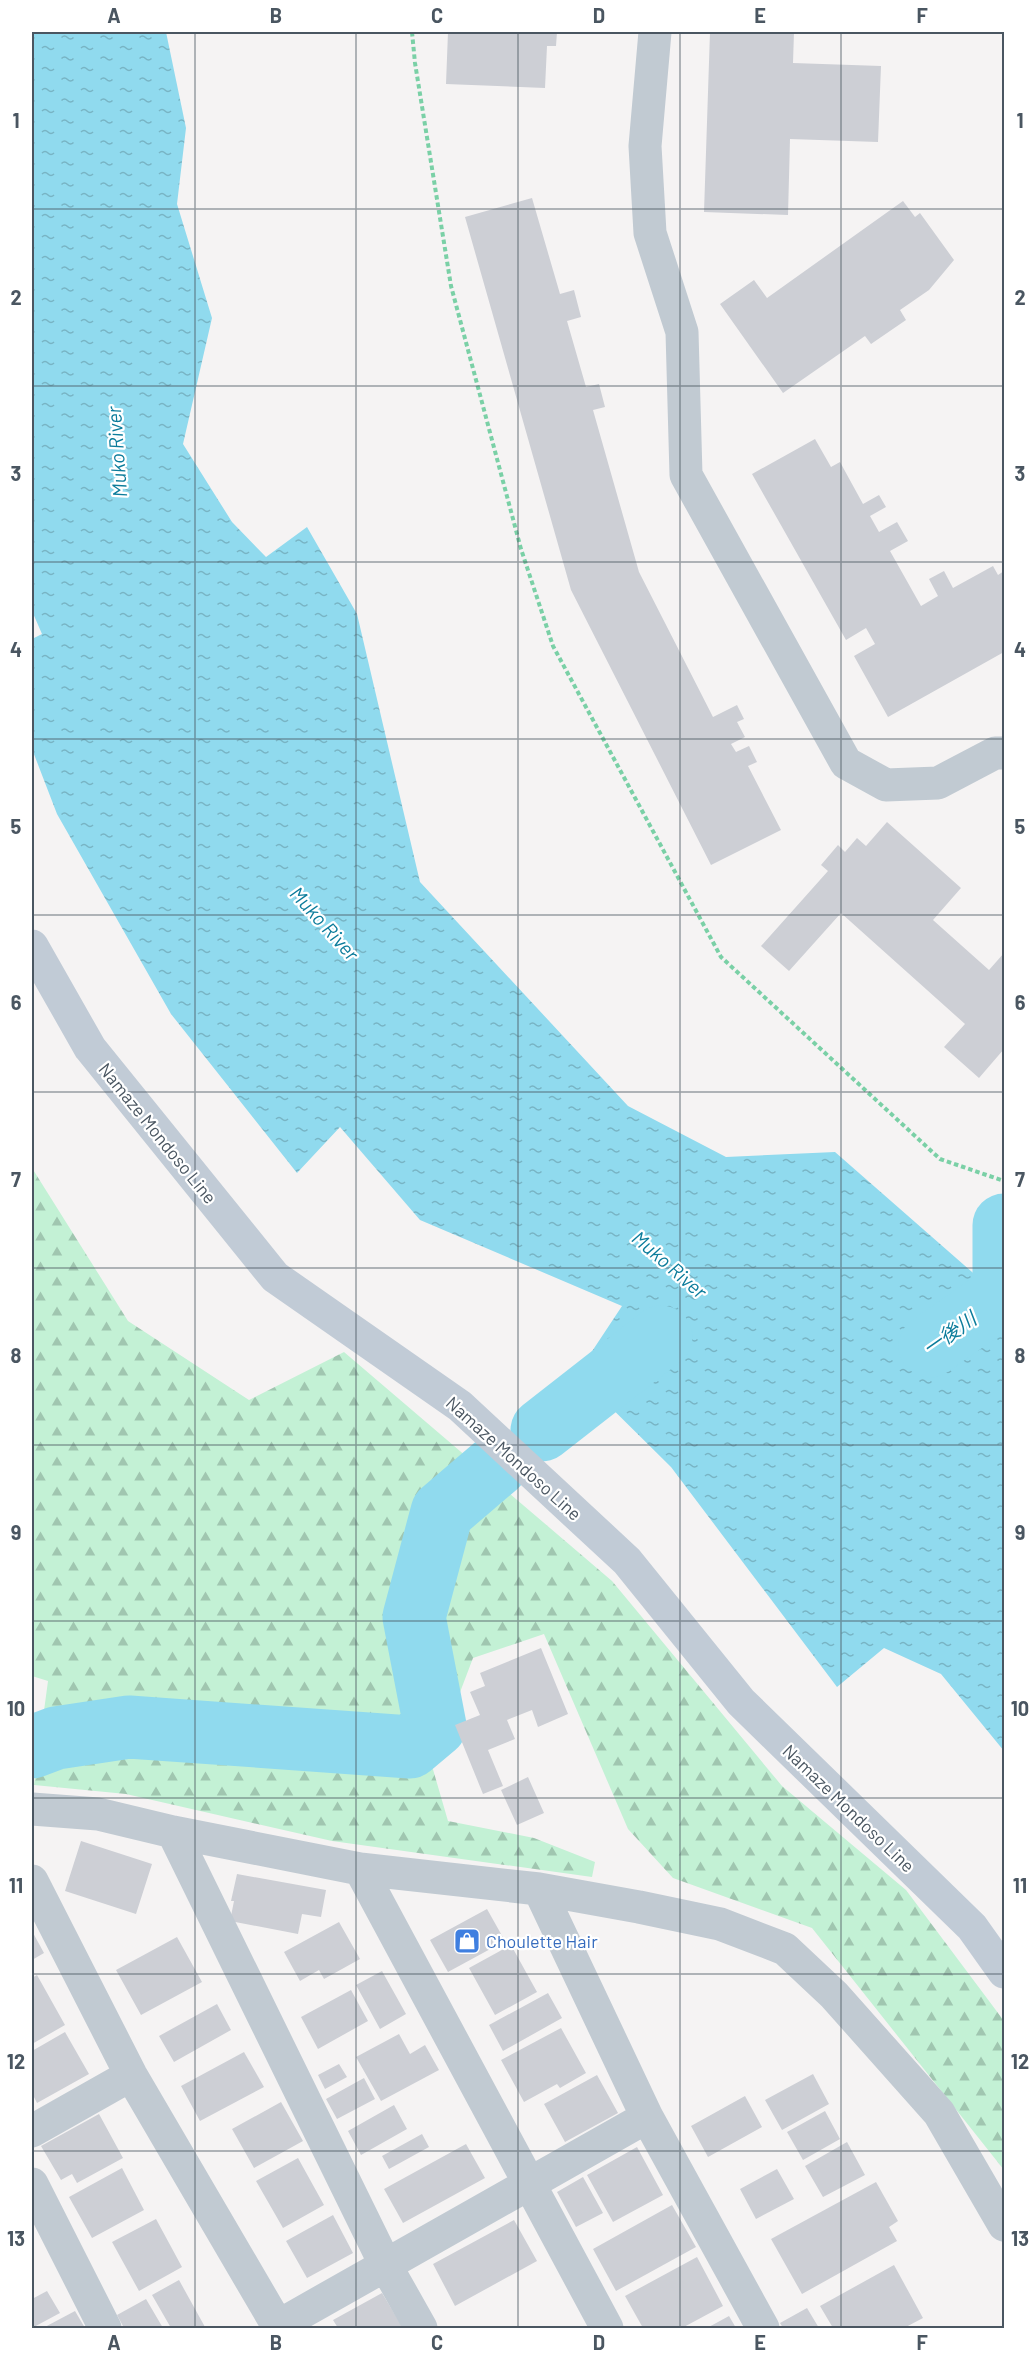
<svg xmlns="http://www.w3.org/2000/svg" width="1036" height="2360" font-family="Barlow,'Noto Sans JP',sans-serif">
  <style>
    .forest { fill: url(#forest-firs) }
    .water { fill: url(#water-ripples) }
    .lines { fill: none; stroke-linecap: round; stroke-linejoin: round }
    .river { stroke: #90daee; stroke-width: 63 }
    .building { fill: #cdcfd5 }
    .path { stroke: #7ad0a6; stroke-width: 4; stroke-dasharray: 4.5 3; stroke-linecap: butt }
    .minor { stroke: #c1cad2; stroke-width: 33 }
    .secondary { stroke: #c1cbd6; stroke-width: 33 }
    .grid { fill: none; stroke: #4a5661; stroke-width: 1.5; stroke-opacity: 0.55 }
    .labels { text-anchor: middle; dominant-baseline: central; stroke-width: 4.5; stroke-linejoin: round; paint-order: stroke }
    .street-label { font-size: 18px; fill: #4a5661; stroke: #fff }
    .shop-label { font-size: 18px; fill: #366cbe; stroke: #fff; text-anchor: start }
    .water-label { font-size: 20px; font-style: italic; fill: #0c7c9b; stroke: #fff }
    .neatline { fill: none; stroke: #4a5661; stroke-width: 2 }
    .grid-label { font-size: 20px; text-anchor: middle; font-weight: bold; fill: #4a5661 }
  </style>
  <defs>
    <pattern id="forest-firs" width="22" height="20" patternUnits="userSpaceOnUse" patternTransform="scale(1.5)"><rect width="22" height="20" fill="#c3f1d5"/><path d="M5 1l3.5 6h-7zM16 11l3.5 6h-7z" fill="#a0c6b0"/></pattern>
    <pattern id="water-ripples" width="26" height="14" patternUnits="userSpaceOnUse" patternTransform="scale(1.5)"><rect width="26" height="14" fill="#90daee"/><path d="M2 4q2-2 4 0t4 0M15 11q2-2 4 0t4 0" fill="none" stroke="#78b4c4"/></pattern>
  </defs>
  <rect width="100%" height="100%" fill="#f5f3f3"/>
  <path class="forest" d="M 32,1168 L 128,1321 L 249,1400 L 344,1352 L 612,1581 L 782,1786 L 906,1890 L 1004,2021 L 1004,2170 L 812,1928 L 673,1878 L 628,1829 L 544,1634 L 473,1658 L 432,1766 L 448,1821 L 534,1838 L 595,1862 L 592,1877 L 332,1841 L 126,1794 L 34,1785 L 48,1681 L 32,1676 Z"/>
  <path class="water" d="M 32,32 L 134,32 L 135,34 L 143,32 L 166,32 L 186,128 L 177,204 L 212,318 L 183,444 L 232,522 L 266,557 L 307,527 L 357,614 L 420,882 L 628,1106 L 726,1157 L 835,1152 L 1004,1300 L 1004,1751 L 941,1674 L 884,1648 L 837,1687 L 671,1467 L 577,1374 L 622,1306 L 420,1220 L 340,1127 L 297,1173 L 171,1014 L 57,814 L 32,749 L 32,639 L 42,634 L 32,611 Z"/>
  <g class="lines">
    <path class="river" d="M 930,1346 L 1004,1294 L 1004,1225
      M 542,1430 L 661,1337
      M 32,1747 L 56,1738 L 129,1727 L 410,1747 L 435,1726 L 414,1617 L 442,1512 L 497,1465"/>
  </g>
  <path class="building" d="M 448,32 L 557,32 L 556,46 L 547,46 L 545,88 L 446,84 Z
    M 710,32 L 794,32 L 793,63 L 881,66 L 878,142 L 790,139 L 788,215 L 704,212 Z
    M 532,198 L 560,294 L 574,290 L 581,317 L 567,321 L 586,387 L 599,384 L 605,407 L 593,410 L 639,572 L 713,717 L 737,705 L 744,719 L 737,722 L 745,737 L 731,744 L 736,752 L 749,746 L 757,762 L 748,766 L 781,830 L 711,865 L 571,590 L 465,217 Z
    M 903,201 L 915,217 L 920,213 L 954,260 L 929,290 L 900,310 L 906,320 L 871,344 L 865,336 L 783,393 L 720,304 L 754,280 L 767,298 Z
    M 815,439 L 831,467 L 840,462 L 863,504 L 879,495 L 886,507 L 870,516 L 879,532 L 897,522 L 908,541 L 890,551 L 921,606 L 938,596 L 929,579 L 944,571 L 953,588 L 993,566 L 998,575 L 1004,571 L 1004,652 L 888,717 L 854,656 L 875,644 L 866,628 L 846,640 L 752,474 Z
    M 887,822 L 961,888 L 933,920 L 989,970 L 1004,953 L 1004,1049 L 979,1078 L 944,1047 L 965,1024 L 841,913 L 789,971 L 761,946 L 828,871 L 821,865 L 838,845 L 845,852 L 857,838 L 866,846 Z
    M 541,1648 L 568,1714 L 538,1727 L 532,1710 L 507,1720 L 515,1739 L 488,1750 L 503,1786 L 483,1794 L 455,1725 L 480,1715 L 470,1692 L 485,1686 L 480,1673 Z
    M 528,1777 L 544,1813 L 517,1825 L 501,1790 Z
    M 81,1841 L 152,1864 L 136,1914 L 65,1891 Z
    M 237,1874 L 326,1890 L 321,1917 L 302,1914 L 298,1934 L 230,1921 L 234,1901 L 231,1901 Z
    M 487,1909 L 505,1941 L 448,1972 L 430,1940 Z
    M 339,1922 L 360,1959 L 324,1979 L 319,1970 L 300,1981 L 284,1952 Z
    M 32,1931 L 44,1953 L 32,1960 Z
    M 177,1937 L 202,1982 L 141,2015 L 116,1970 Z
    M 511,1945 L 537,1992 L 495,2015 L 469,1968 Z
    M 382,1971 L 406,2014 L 380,2029 L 356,1985 Z
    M 37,1975 L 65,2025 L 32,2044 L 32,1978 Z
    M 351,1990 L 368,2021 L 318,2049 L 301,2017 Z
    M 548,1993 L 562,2018 L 503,2051 L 489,2025 Z
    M 217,2004 L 231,2030 L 174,2062 L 159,2036 Z
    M 561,2028 L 586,2073 L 560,2088 L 557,2084 L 524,2102 L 501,2060 Z
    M 65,2032 L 89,2074 L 37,2103 L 32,2093 L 32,2051 Z
    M 399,2034 L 410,2054 L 425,2045 L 439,2070 L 381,2101 L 356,2057 Z
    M 244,2052 L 264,2087 L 200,2121 L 181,2086 Z
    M 339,2064 L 347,2077 L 325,2089 L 318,2075 Z
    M 813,2074 L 829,2104 L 782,2130 L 765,2100 Z
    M 597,2075 L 618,2113 L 565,2142 L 544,2104 Z
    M 364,2078 L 375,2099 L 337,2119 L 326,2099 Z
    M 745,2096 L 762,2127 L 708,2157 L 691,2126 Z
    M 281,2102 L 303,2141 L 254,2168 L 232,2129 Z
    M 394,2105 L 407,2129 L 361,2155 L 348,2131 Z
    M 825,2111 L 840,2139 L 803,2160 L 787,2132 Z
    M 99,2114 L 123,2158 L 77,2183 L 72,2174 L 61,2180 L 41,2146 Z
    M 422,2134 L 429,2147 L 389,2169 L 382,2156 Z
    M 847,2142 L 865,2175 L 823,2197 L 805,2166 Z
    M 466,2144 L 485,2178 L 403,2223 L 384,2189 Z
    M 637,2147 L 663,2195 L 613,2222 L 587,2175 Z
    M 298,2158 L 324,2205 L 283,2228 L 256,2181 Z
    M 122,2168 L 144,2210 L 92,2238 L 69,2197 Z
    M 777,2169 L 794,2199 L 756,2219 L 740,2189 Z
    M 583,2177 L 603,2213 L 576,2227 L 557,2192 Z
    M 876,2182 L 898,2221 L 889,2227 L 897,2241 L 802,2294 L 771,2239 Z
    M 672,2205 L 696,2247 L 616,2291 L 593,2249 Z
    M 333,2215 L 353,2253 L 307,2278 L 286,2241 Z
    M 156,2219 L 182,2267 L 139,2291 L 112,2242 Z
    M 514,2220 L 537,2261 L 455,2306 L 433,2264 Z
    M 697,2257 L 723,2306 L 682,2328 L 643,2328 L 625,2296 Z
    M 894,2265 L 923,2318 L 904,2328 L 833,2328 L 820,2306 Z
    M 179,2280 L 205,2327 L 203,2328 L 171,2328 L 152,2295 Z
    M 47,2291 L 60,2313 L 32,2328 L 32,2299 Z
    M 382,2293 L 403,2328 L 338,2328 L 333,2320 Z
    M 146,2299 L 163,2328 L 124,2328 L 117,2315 Z
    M 807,2308 L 819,2328 L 783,2328 L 780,2323 Z
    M 75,2311 L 85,2328 L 43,2328 Z
    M 729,2316 L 736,2328 L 707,2328 Z"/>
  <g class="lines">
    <path class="path" d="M 412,32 L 415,63 L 451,286 L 521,549 L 553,646 L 721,957 L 940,1159 L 1004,1181"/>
    <path class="minor" d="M 655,32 L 645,146 L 650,233 L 682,332 L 686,475 L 846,763 L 886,785 L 938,783 L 995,753 L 1004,753
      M 32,1809 L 98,1814 L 173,1832 L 360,1869 L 539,1889 L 639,1907 L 720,1924 L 785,1949 L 834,1995 L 939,2113 L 1004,2225
      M 173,1832 L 386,2266 L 421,2328
      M 360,1869 L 607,2328
      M 32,1881 L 131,2075 L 279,2328
      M 539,1889 L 647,2117 L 763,2328
      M 32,2131 L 131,2075
      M 32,2184 L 105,2328
      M 278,2326 L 647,2117"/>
    <path class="secondary" d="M 32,946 L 90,1048 L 275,1277 L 460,1406 L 627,1561 L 741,1702 L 972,1927 L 1004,1972"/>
  </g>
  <path class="grid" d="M 195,32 L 195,2328M 356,32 L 356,2328M 518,32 L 518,2328M 680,32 L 680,2328M 841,32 L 841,2328M 32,209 L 1004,209M 32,386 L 1004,386M 32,562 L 1004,562M 32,739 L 1004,739M 32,915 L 1004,915M 32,1092 L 1004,1092M 32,1268 L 1004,1268M 32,1445 L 1004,1445M 32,1621 L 1004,1621M 32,1798 L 1004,1798M 32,1974 L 1004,1974M 32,2151 L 1004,2151"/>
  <defs>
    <symbol id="shop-square" viewBox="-11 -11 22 22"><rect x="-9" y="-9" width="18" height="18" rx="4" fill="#3f7fe0" stroke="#fff"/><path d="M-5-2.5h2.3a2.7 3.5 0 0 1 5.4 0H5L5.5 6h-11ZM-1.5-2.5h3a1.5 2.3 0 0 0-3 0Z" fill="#fff"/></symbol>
  </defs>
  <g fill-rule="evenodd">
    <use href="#shop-square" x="452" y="1926" width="30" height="30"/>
  </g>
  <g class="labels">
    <g class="street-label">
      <text transform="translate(158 1133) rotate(51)">Namaze Mondoso Line</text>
      <text transform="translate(514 1458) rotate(42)">Namaze Mondoso Line</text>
      <text transform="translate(849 1808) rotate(44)">Namaze Mondoso Line</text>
    </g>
    <g class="shop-label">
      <text x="486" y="1941">Choulette Hair</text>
    </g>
    <g class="water-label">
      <text transform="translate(116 452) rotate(-94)">Muko River</text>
      <text transform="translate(325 923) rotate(48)">Muko River</text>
      <text transform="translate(670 1264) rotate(41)">Muko River</text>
      <text transform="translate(949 1333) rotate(-35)">一後川</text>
    </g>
  </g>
  <rect width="1036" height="2360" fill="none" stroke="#ffffff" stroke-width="66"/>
  <rect x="33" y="33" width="970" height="2294" class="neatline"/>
  <g class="grid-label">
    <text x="114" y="23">A</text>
    <text x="276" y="23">B</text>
    <text x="437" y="23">C</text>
    <text x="599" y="23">D</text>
    <text x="760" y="23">E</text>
    <text x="922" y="23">F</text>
    <text x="16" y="128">1</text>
    <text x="1020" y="128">1</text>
    <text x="16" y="305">2</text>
    <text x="1020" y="305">2</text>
    <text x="16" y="481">3</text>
    <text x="1020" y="481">3</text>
    <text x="16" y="657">4</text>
    <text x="1020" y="657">4</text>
    <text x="16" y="834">5</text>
    <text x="1020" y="834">5</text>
    <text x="16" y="1010">6</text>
    <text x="1020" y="1010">6</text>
    <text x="16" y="1187">7</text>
    <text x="1020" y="1187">7</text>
    <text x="16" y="1363">8</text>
    <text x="1020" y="1363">8</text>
    <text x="16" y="1540">9</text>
    <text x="1020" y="1540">9</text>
    <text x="16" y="1716">10</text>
    <text x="1020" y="1716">10</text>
    <text x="16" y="1893">11</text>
    <text x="1020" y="1893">11</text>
    <text x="16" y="2069">12</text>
    <text x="1020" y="2069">12</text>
    <text x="16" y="2246">13</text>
    <text x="1020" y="2246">13</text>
    <text x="114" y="2350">A</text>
    <text x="276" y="2350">B</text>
    <text x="437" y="2350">C</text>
    <text x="599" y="2350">D</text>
    <text x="760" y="2350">E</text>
    <text x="922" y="2350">F</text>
  </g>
</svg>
